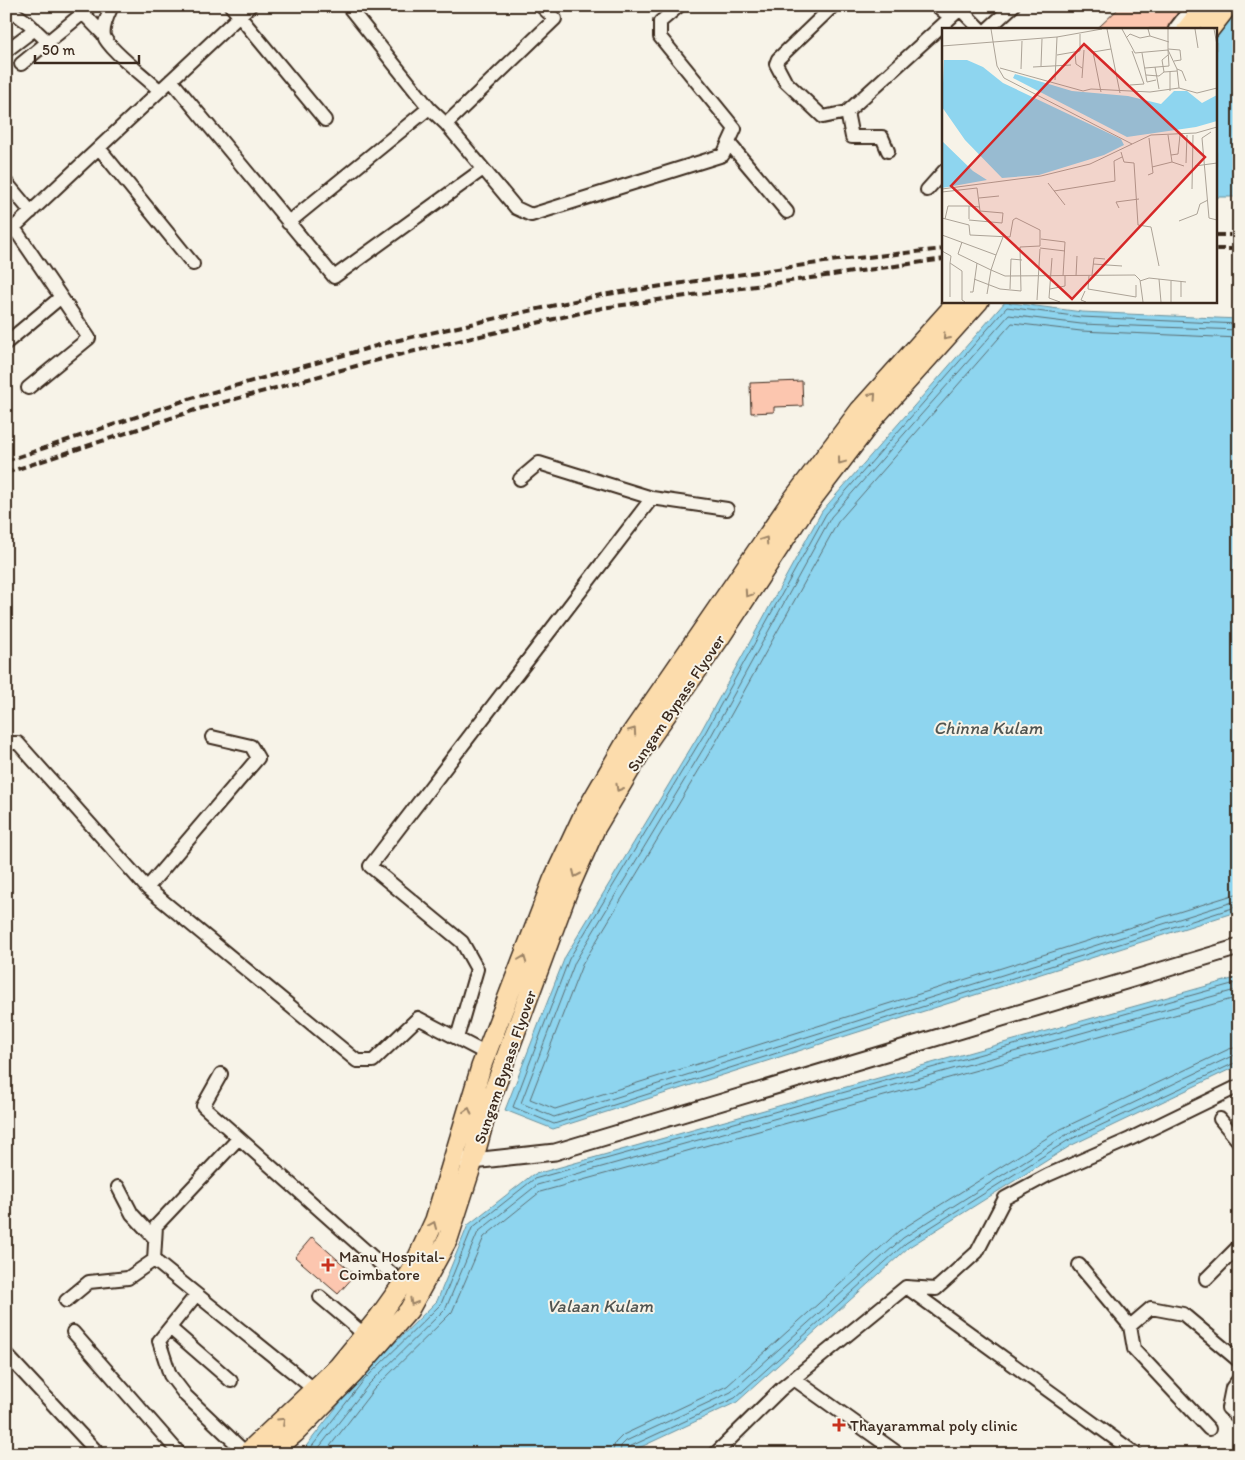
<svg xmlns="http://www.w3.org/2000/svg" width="1245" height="1460" font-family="Itim,sans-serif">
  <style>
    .water { fill: #8ed5ef; stroke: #6d919b }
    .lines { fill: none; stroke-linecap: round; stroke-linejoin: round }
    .shore { stroke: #5c6e72; stroke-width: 1 }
    .building { fill: #fcc6af; stroke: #3b2a1e }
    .minor-casing { stroke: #3b2a1e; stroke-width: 16 }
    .tertiary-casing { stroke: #3b2a1e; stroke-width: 19 }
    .primary-casing { stroke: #3b2a1e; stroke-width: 22 }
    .minor { stroke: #f7f3e8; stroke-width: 12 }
    .tertiary { stroke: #f7f3e8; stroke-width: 15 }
    .primary { stroke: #fcdcac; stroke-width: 19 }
    .rail { stroke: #3b2a1e; stroke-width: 4; stroke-dasharray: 8 4; stroke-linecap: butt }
    .oneway { stroke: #9c8365 }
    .poi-dot { fill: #c8321e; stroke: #f7f3e8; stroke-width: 2 }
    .labels { text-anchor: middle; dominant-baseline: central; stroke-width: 4; stroke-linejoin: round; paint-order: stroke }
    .street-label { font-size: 16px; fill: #3b2a1e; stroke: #f7f3e8 }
    .poi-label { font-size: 16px; fill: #3b2a1e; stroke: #f7f3e8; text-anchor: start }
    .water-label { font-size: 18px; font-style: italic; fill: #505552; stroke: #f7f3e8 }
    .inset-road { fill: none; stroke: #aca397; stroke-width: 1 }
    .view { fill: #d62828; fill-opacity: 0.15; stroke: #d62828; stroke-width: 2.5 }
    .inset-edge { fill: none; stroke: #3b2a1e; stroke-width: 2.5 }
  </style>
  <rect width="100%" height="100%" fill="#f7f3e8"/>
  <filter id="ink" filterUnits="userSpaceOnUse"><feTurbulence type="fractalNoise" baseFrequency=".02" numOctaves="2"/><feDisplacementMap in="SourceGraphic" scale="10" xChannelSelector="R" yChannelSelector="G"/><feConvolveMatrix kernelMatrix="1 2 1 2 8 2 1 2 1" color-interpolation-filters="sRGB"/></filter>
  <g filter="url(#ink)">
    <path class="water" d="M 1239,8 L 1239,197 L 1216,197 L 1216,37 Z
      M 1005,302 L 1082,312 L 1239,319 L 1239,911 L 553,1129 L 505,1110 L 565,957 L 701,731 L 822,511 Z
      M 1239,977 L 1239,1065 L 1070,1146 L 909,1247 L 737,1402 L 626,1454 L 300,1454 L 360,1377 L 437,1301 L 468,1225 L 532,1175 Z"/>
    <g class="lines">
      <path class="shore" d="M 1239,324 L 1081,317 L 1007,307 L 826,514 L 705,733 L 569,959 L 513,1107 L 554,1124 L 1239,906
        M 1239,330 L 1081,324 L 1009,315 L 831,517 L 711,736 L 575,962 L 521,1103 L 554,1117 L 1239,900
        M 1239,338 L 1081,331 L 1012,323 L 838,522 L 717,740 L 582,965 L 530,1099 L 555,1109 L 1239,893
        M 306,1454 L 364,1380 L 441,1304 L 472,1228 L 534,1179 L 1239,982
        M 314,1454 L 369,1384 L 446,1308 L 478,1232 L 537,1185 L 1239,989
        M 324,1454 L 374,1389 L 452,1312 L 484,1237 L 540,1192 L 1239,997
        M 612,1454 L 615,1443 L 623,1435 L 727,1386 L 899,1231 L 1061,1129 L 1229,1049 L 1239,1047
        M 620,1454 L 621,1446 L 626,1441 L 731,1392 L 903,1238 L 1064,1136 L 1232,1056 L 1239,1054
        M 626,1454 L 629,1447 L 735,1398 L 906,1243 L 1067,1141 L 1239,1061"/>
    </g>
    <path class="building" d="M 1121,6 L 1182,6 L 1167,29 L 1097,29 Z
      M 802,381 L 803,406 L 774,407 L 774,412 L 751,413 L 750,383 Z
      M 312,1237 L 355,1275 L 338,1294 L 295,1257 Z"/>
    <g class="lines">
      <defs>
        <path id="minor" d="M 76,6 L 104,35
          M 112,6 C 108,15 102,26 104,36 C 108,49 146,77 159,90
          M 231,6 L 325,120
          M 348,6 L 429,108
          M 541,6 L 555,19 L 446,124 L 516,208 L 531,215 L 723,155 L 735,129 L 660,37 L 660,22 L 679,6
          M 833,6 L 778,59 L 776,64 L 785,81 L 823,117 L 847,112 L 960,9 L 980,29
          M 937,6 L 950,17
          M 6,7 L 27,22 L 48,42
          M 988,29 L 1013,6
          M 1175,29 L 1189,11
          M 6,51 L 35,29
          M 21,64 L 83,13
          M 171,80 L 334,277 L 483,169
          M 847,112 L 852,137 L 882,137 L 888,151
          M 729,143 L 787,212
          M 99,148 L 193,264
          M 6,182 L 31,212
          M 927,190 L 944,171
          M 288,223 L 429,108 L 446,124
          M 14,228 L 89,338 L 28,388
          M 6,235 L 250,6
          M 6,343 L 61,297
          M 520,479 L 539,463 L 652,498 L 727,509
          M 6,743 L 18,743 L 147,888 L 357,1061 L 373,1061 L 418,1018 L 487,1054
          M 147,888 L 258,758 L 251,746 L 212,737
          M 457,1038 L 477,969 L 462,942 L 370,866 L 652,498
          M 221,1074 L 203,1106 L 403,1284
          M 1220,1119 L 1239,1142
          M 118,1187 L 132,1214 L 155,1239
          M 154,1260 L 156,1226 L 238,1139
          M 1079,1265 L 1130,1326 L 1134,1349 L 1209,1429
          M 1206,1279 L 1239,1246
          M 906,1287 L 1136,1454
          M 196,1295 L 159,1341 L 170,1375 L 186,1396 L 246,1453
          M 320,1297 L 365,1335
          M 66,1301 L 89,1282 L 128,1278 L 154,1260 L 315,1390
          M 1130,1326 L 1151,1308 L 1183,1314 L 1239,1361
          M 170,1328 L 231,1381
          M 73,1332 L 180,1454
          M 6,1354 L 99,1454
          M 794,1379 L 899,1454
          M 1239,1379 L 1232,1388 L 1228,1408 L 1239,1418
          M 715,1454 L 781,1389 L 906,1287 L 936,1289 L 977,1252 L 1005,1198 L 1048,1175 L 1130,1139 L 1239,1086"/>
        <path id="tertiary" d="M 463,1160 L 473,1161 L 555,1152 L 1239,947"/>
        <path id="primary" d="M 1187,29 L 1205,6
          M 1210,29 L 1228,6
          M 246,1454 L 338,1367 L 379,1317 L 411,1272 L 435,1220 L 481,1067 L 553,880 L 582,818 L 629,737 L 790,503 L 860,410 L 958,301
          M 270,1454 L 295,1433 L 353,1374 L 409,1310 L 448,1239 L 473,1161 L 488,1106 L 568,890 L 595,829 L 643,748 L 719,639 L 803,511 L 874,418 L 979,301"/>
      </defs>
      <use href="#minor" class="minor-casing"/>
      <use href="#tertiary" class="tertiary-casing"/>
      <use href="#primary" class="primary-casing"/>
      <use href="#minor" class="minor"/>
      <use href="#tertiary" class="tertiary"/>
      <use href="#primary" class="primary"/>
      <path class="rail" d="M 1216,235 L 1239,235
        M 1216,249 L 1239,249
        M 6,461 L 192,398 L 390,342 L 601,295 L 838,260 L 944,249
        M 6,473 L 195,410 L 389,357 L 602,308 L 944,259"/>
    </g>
    <defs><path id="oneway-chevron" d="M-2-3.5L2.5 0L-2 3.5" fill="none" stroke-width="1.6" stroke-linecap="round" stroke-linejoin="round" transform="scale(1.25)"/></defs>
    <g class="oneway">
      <use href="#oneway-chevron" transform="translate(946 337) rotate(132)"/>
      <use href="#oneway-chevron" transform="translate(873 396) rotate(-48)"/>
      <use href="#oneway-chevron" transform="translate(841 461) rotate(127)"/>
      <use href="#oneway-chevron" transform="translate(765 540) rotate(-56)"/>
      <use href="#oneway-chevron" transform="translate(748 594) rotate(124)"/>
      <use href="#oneway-chevron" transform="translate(633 731) rotate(-55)"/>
      <use href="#oneway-chevron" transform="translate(619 788) rotate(120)"/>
      <use href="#oneway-chevron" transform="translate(576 874) rotate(114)"/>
      <use href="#oneway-chevron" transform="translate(523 959) rotate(-69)"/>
      <use href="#oneway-chevron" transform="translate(468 1111) rotate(-73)"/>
      <use href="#oneway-chevron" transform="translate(433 1225) rotate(-67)"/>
      <use href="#oneway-chevron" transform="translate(413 1302) rotate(119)"/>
      <use href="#oneway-chevron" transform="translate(282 1421) rotate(-43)"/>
    </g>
  </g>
  <g class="poi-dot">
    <path d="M325.5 1257.5h5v5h5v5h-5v5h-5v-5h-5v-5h5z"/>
    <path d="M836.5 1417.5h5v5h5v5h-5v5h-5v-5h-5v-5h5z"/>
  </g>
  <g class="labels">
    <g class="street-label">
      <text transform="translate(676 703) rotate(-56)">Sungam Bypass Flyover</text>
      <text transform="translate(505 1067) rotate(-71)">Sungam Bypass Flyover</text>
    </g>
    <g class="poi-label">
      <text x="339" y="1256">Manu Hospital-<tspan x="339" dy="18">Coimbatore</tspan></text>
      <text x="850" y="1425">Thayarammal poly clinic</text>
    </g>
    <g class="water-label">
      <text x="988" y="728">Chinna Kulam</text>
      <text x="600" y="1306">Valaan Kulam</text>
    </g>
  </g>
  <g transform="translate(942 28)">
    <rect width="275" height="275" fill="#f7f3e8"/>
    <path d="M 2,32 L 25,32 L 41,39 L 61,55 L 179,111 L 182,117 L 162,127 L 97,147 L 60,150 L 23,112 L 0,79 ZM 73,46 L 130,63 L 186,68 L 219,76 L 232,63 L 245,63 L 260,75 L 275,67 L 275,93 L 254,99 L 185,109 L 71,50 ZM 0,113 L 31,143 L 45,152 L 0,160 Z" fill="#8ed5ef"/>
    <path class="inset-road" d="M 49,1 L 55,38 L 62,50 L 190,116M 165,1 L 178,65M 180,1 L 193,25 L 226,22 L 227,38 L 203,40M 206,1 L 208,8 L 227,14M 226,1 L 226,22 L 235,41 L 237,60M 253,1 L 256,20M 272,1 L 275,17M 184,10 L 188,6 L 198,10 L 208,8M 0,18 L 115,9 L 160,1M 226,21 L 238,22 L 239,32 L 232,33M 133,25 L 134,36 L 140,40M 200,25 L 205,54 L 214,52M 115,27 L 138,23 L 138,6M 226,27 L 220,32 L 222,44 L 235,43M 99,38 L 100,11M 91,39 L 129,37M 213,39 L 217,61M 58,40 L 141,63 L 149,61 L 208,64 L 237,60 L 255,65 L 275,60M 79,41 L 80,13M 235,41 L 240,43 L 244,53M 204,47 L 217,48 L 222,44M 140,50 L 142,22M 113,52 L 115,9M 188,57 L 202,56 L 190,23M 228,63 L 228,44M 159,64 L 151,24 L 169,21M 269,104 L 260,110 L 267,190 L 275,192M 226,107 L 230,134 L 242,138M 179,124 L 182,134 L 192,135 L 196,197 L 209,199 L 217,238M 229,127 L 236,126 L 238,107M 244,135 L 245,107M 253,138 L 275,135M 210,139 L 230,134M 206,147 L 211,145 L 207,110M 106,155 L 123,177M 0,161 L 99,148 L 148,136 L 209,107 L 254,105 L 275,99M 250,161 L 251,107M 112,163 L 173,153 L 172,133 L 180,129M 0,164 L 35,160 L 38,183 L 61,185 L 60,195 L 27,192M 37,170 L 57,168M 177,180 L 174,174 L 197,171M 0,190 L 27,197 L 28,207 L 68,209 L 71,192 L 74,190 L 98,202 L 98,218 L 78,219 L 79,263 L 58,261 L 32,251M 3,191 L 6,178 L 27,178M 27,191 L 27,178 L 38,179M 237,193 L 255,186 L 258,176 L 266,172M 0,207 L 54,227 L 61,209M 99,211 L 123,214 L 121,248M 20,214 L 16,226 L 49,242 L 45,266M 98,220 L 123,223M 0,223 L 9,228 L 8,235 L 20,243 L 20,272 L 23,274M 54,227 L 49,242 L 63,248 L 193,247 L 198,252 L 201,274M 110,230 L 107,270 L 118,274M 151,236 L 180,238M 150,247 L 152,230 L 163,231M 134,248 L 135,228M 147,248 L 146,261 L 194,269 L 194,257M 217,251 L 219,274M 198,253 L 207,250 L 244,254M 229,253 L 229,274M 68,261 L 69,231 L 80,232M 108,261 L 123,258 L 123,248M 143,263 L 139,272 L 144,274M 28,264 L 31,264 L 35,235M 8,269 L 8,235M 239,269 L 239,253M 95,272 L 98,221"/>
    <path class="view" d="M 142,16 L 263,129 L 130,271 L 9,158 Z"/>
    <rect width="275" height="275" class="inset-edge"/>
  </g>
  <rect width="1245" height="1460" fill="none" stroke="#f7f3e8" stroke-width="25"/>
  <rect x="12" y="12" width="1220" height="1435" fill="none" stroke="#3b2a1e" stroke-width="2" filter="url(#ink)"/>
  <path d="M35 55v8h104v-8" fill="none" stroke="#3b2a1e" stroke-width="2.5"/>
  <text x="42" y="55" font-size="15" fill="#3b2a1e" stroke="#f7f3e8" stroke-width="4" paint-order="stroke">50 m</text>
</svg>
